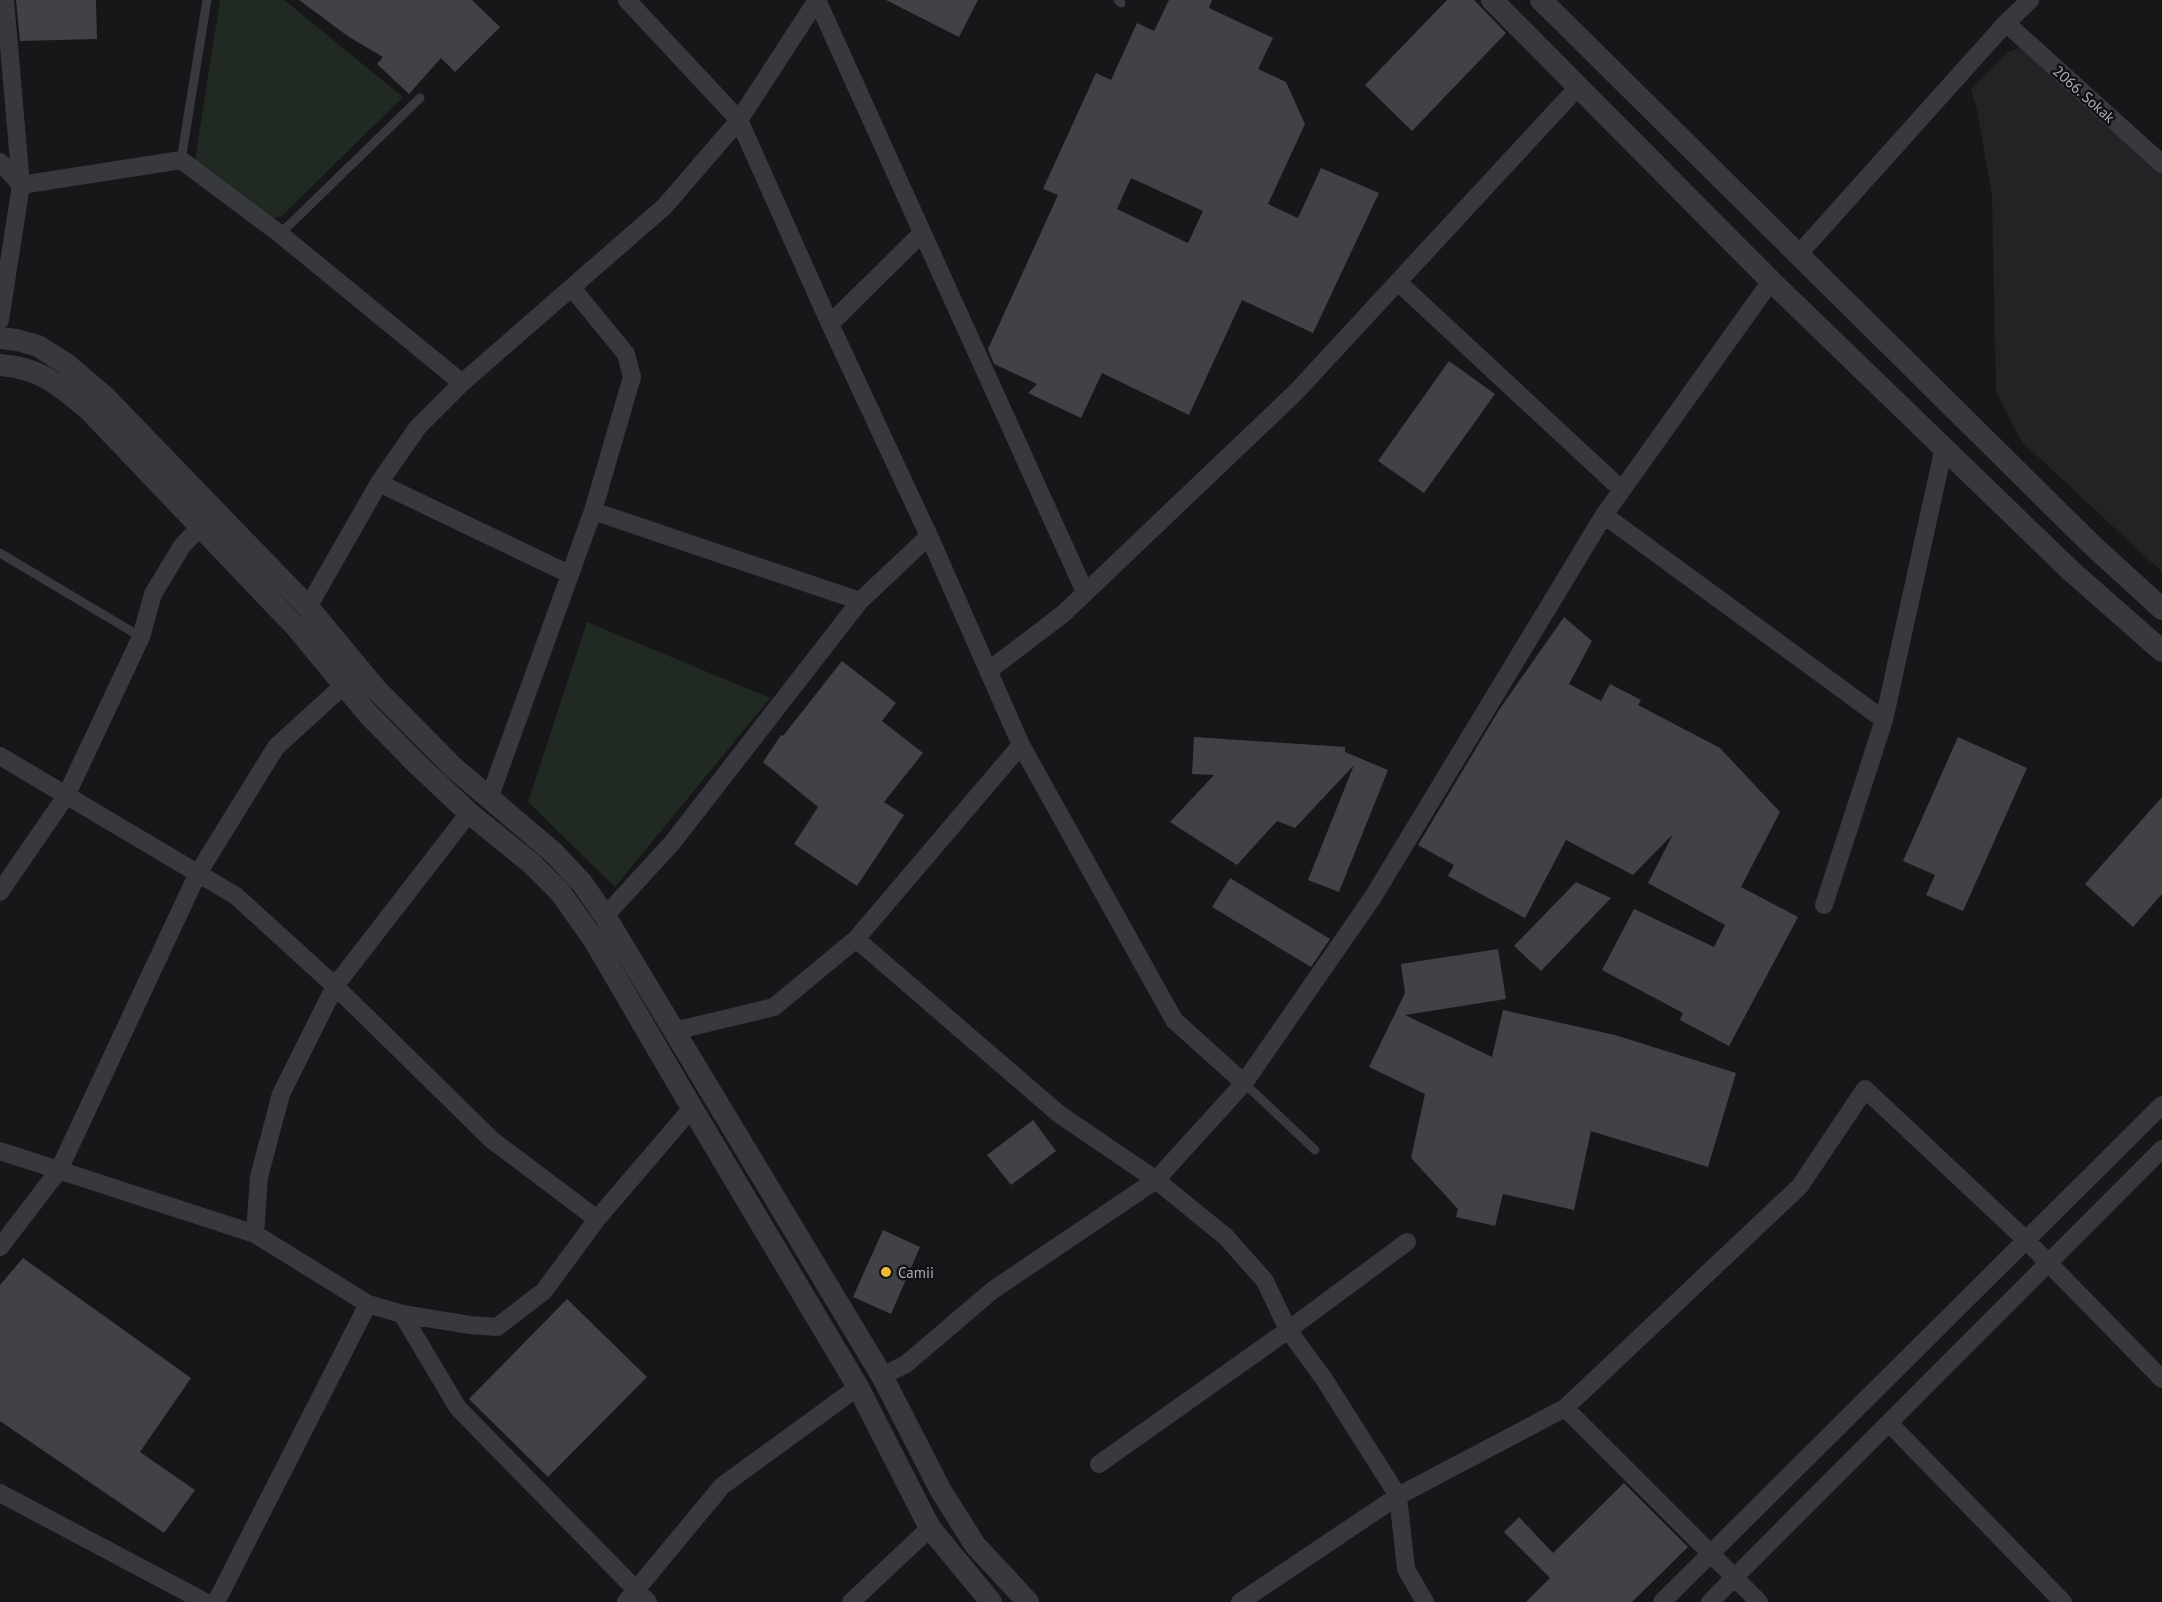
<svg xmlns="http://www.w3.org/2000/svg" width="2162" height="1602" font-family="'PT Sans',sans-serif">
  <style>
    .built { fill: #232326 }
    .green { fill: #212923 }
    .building { fill: #414246; fill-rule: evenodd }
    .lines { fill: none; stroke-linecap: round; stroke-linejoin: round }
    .service { stroke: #38393e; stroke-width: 9 }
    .minor { stroke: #38393e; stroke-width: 18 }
    .tertiary { stroke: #38393e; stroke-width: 22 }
    .poi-dot { fill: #efb93a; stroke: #121214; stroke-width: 2 }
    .labels { text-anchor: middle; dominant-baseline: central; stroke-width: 5; stroke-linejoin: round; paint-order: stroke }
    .street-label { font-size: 15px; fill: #aaaeb9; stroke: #121214 }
    .poi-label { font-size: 15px; fill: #aaaeb9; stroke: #121214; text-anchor: start }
  </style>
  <rect width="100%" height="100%" fill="#171719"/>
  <path class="built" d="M 2022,47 L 2162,168 L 2162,572 L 2022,442 L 1996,392 L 1992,195 L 1977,111 L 1971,89 L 2008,52 Z"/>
  <path class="green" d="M 220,0 L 284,0 L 403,97 L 282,216 L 272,219 L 195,160 Z
    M 587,622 L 770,698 L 615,887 L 528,802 Z"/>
  <path class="building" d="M 16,0 L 96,0 L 97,39 L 20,41 Z
    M 299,0 L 472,0 L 500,27 L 455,72 L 441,58 L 409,94 L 377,64 L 383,57 L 349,37 Z
    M 886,0 L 978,0 L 959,37 Z
    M 1169,0 L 1212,0 L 1209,8 L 1273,38 L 1258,69 L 1286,82 L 1305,124 L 1268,204 L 1298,218 L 1321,168 L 1379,193 L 1313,333 L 1242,300 L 1189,415 L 1102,373 L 1081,418 L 1028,393 L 1037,384 L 994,364 L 988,349 L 1058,195 L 1043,189 L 1096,73 L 1111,80 L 1137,23 L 1154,31 ZM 1131,178 L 1203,211 L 1188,243 L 1117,209 Z
    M 1447,0 L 1474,0 L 1506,33 L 1412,131 L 1365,85 Z
    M 1449,361 L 1495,394 L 1424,493 L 1378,461 Z
    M 1564,617 L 1592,641 L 1569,684 L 1601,701 L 1610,684 L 1641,700 L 1638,705 L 1720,748 L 1780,812 L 1741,887 L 1798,917 L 1729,1046 L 1680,1020 L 1683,1013 L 1602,970 L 1634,909 L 1714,947 L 1725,925 L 1648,883 L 1673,834 L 1633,875 L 1566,840 L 1525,918 L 1448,876 L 1454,865 L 1418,845 L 1499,710 Z
    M 842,661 L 896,703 L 882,721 L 923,753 L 884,802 L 904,815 L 857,886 L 794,844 L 818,807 L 763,762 L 781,735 L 783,736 Z
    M 1194,737 L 1345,747 L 1345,752 L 1388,770 L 1339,892 L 1308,880 L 1354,765 L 1295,828 L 1277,821 L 1237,865 L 1170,822 L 1214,775 L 1192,774 Z
    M 1958,737 L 2027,768 L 1963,911 L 1926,895 L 1935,875 L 1903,861 Z
    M 2162,797 L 2162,894 L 2133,927 L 2085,884 Z
    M 1230,878 L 1330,939 L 1311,967 L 1212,907 Z
    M 1576,882 L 1611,898 L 1541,971 L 1514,946 Z
    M 1498,949 L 1506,999 L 1405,1015 L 1492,1057 L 1503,1010 L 1615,1035 L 1736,1073 L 1708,1167 L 1591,1131 L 1574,1210 L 1503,1194 L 1495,1226 L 1456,1217 L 1458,1209 L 1411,1158 L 1425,1094 L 1369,1067 L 1405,993 L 1401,964 Z
    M 1033,1120 L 1056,1151 L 1011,1185 L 987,1155 Z
    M 883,1230 L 920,1247 L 891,1314 L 853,1297 Z
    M 23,1258 L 191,1378 L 140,1452 L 195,1490 L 164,1533 L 0,1421 L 0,1285 Z
    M 567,1299 L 647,1377 L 548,1477 L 469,1399 Z
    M 1624,1483 L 1688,1547 L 1632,1602 L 1526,1602 L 1550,1578 L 1504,1532 L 1519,1517 L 1553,1553 Z"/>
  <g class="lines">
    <path class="service" d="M 1118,0 L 1121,3
      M 181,160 L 207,0
      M 280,234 L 420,98
      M 0,553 L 141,637
      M 1244,1083 L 1315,1150"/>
    <path class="minor" d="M 817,0 L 1085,592
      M 2006,23 L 2162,164
      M 0,162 L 21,185 L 181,160 L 280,234 L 462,383
      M 1797,256 L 2006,23 L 2030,0
      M 1398,282 L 1622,490
      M 0,320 L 21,185 L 5,0
      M 830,324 L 922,233
      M 379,483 L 569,574
      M 593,511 L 860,601
      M 1604,515 L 1884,720
      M 308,607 L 379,483 L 418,427 L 462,383 L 665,206 L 739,120 L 817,0
      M 988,671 L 1063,614 L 1296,392 L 1578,87
      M 0,756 L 236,896 L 335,986 L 492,1140 L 597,1219
      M 489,799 L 593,511 L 632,377 L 626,354 L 572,288
      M 469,813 L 335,986 L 281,1094 L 259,1177 L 255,1234 L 368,1304 L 402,1314 L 458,1408 L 648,1602
      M 0,892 L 66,796 L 141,637 L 153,594 L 182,546 L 200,527
      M 1824,905 L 1884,720 L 1944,447
      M 605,916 L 672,843 L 860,601 L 929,536 L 830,324 L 739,120 L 627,0
      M 856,939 L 1021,745 L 929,536
      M 674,1031 L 774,1007 L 856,939 L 1059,1114 L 1156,1180 L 1226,1237 L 1265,1281 L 1288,1330 L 1324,1379 L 1398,1496 L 1406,1569 L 1425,1602
      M 1244,1083 L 1373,897 L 1604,515 L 1771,281
      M 0,1151 L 255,1234
      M 0,1247 L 59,1170 L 197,875 L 276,747 L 344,685
      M 402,1314 L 470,1325 L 497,1327 L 544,1291 L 597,1219 L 692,1108
      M 882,1376 L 906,1364 L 993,1290 L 1156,1180 L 1244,1083 L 1174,1020 L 1021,745
      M 1565,1408 L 1759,1602
      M 1889,1423 L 2063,1602
      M 1099,1464 L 1288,1330 L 1407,1242
      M 0,1493 L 205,1602
      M 216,1602 L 368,1304
      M 626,1602 L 722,1486 L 858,1387
      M 851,1602 L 930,1528
      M 1240,1602 L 1398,1496 L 1565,1408 L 1800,1186 L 1865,1089 L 2026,1240 L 2162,1379
      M 1662,1602 L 2162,1105
      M 1710,1602 L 2162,1149"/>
    <path class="tertiary" d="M 1492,0 L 1771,281 L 2070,570 L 2162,651
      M 1541,0 L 2091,544 L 2162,609
      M 0,338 L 17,340 L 38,346 L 65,363 L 104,396 L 308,607 L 376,689 L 453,767 L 554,853 L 582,883 L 605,916 L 882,1376 L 941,1491 L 975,1545 L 1028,1602
      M 0,365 C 43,369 57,384 89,410 L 296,627 L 368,714 L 416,763 L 469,813 L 532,864 L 560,892 L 594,940 L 692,1108 L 858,1387 L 930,1528 L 991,1602"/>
  </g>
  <circle class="poi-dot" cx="886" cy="1272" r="6"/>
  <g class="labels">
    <g class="street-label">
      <text transform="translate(2084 94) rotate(42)">2066. Sokak</text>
    </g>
    <g class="poi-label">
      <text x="898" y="1272">Camii</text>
    </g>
  </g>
</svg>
